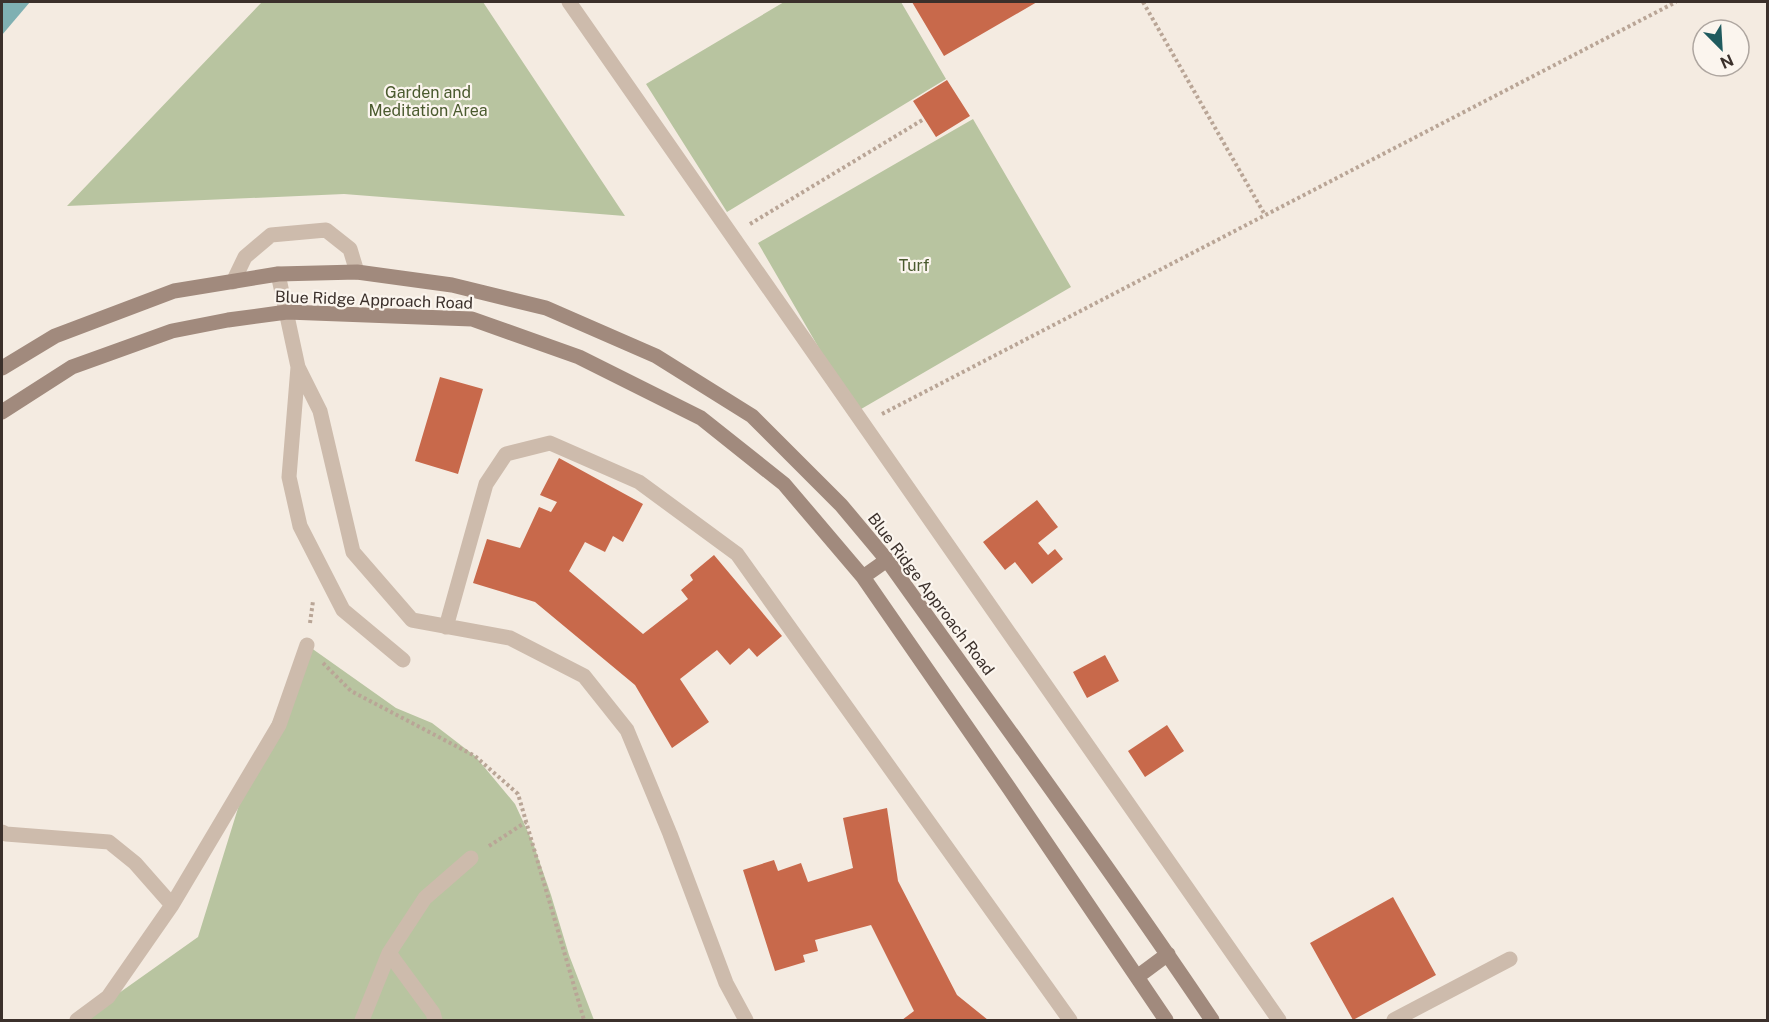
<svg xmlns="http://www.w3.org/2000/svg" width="1769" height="1022" font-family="'Public Sans',sans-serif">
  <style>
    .green { fill: #b8c4a0 }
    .water { fill: #7fb0b2 }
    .building { fill: #c8694b }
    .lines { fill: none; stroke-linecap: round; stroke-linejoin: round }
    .path { stroke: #b9a596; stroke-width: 4; stroke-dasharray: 3 3; stroke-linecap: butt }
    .lane { stroke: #cdbbac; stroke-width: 15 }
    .street { stroke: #cdbbac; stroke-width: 15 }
    .secondary { stroke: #a18a7d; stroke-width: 15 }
    .labels { text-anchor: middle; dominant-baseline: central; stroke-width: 4.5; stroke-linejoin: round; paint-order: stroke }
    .park-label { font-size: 16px; fill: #4a5a2e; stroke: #fbf5ee }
    .street-label { font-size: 16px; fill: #3b302b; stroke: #fbf5ee }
  </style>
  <rect width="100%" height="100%" fill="#f4ebe1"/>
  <path class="green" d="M 262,2 L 483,2 L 625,216 L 344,194 L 67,206 Z
    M 784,2 L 901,2 L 946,79 L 727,212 L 646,84 Z
    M 973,119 L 1071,287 L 856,412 L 758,243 Z
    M 307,645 L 396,708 L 432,723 L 475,756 L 515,804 L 533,843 L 551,895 L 569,955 L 594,1020 L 81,1020 L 198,937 L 248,776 Z"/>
  <path class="water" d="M 2,2 L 30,2 L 2,35 Z"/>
  <path class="building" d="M 912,2 L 1037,2 L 944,56 Z
    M 947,80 L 970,116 L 936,137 L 913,101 Z
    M 440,377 L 483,389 L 458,474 L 415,461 Z
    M 559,458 L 643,504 L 623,542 L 613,536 L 605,552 L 585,542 L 569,571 L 643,634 L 688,599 L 681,590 L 693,580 L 690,575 L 714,555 L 782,636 L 757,657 L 749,648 L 730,665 L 717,650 L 680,679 L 709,722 L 672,748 L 635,685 L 535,602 L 473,583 L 487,539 L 520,548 L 539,507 L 551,512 L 557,502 L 540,495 Z
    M 1037,500 L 1058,527 L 1038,543 L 1048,555 L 1055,549 L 1063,559 L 1032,584 L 1015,562 L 1005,570 L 983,542 Z
    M 1105,655 L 1119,681 L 1087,698 L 1073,672 Z
    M 1167,725 L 1184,751 L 1145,777 L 1128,751 Z
    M 887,808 L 898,881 L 957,995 L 988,1020 L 902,1020 L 914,1011 L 871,925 L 815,940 L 818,951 L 803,955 L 805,962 L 775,971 L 743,870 L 774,860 L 778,871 L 801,863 L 808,882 L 853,868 L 843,818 Z
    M 1393,897 L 1436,975 L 1353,1020 L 1310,943 Z"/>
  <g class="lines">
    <path class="path" d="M 1143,2 L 1265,215
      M 750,224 L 924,119
      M 882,414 L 1676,2
      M 310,623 L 313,601
      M 323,663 L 351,691 L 475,756 L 518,794 L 584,1020
      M 489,846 L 526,822"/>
    <path class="lane" d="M 278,274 L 298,367 L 320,411 L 353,552 L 412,620 L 510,638 L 584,676 L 627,730 L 670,834 L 726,983 L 746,1020
      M 298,367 L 289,477 L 300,526 L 343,610 L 403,660
      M 446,627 L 486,484 L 506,454 L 550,443 L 639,482 L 737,554 L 1070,1020
      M 2,832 L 6,834 L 109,842 L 135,863 L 172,905 L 108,997 L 77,1020
      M 172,905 L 279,725 L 307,645
      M 389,953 L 433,1013 L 435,1020
      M 362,1020 L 389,953 L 425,898 L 471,858
      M 1394,1020 L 1510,959"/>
    <path class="street" d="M 569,2 L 1279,1020
      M 233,282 L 245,257 L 271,235 L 326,230 L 350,249 L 357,272"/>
    <path class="secondary" d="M 2,368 L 55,336 L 174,291 L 278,274 L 357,272 L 452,285 L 546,308 L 656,356 L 752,416 L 841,505 L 887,560 C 996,713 1107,864 1212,1020
      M 2,412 L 72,367 L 172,331 L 228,320 L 287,312 L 472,319 L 579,357 L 701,418 L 784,484 L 863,577 L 1009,788 L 1166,1020
      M 863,577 L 887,560
      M 1137,977 L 1168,954"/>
  </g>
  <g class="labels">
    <g class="park-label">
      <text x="428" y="92">Garden and<tspan x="428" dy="18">Meditation Area</tspan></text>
      <text x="914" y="265">Turf</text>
    </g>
    <g class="street-label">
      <text transform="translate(374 300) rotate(2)">Blue Ridge Approach Road</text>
      <text transform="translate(931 594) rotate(53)">Blue Ridge Approach Road</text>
    </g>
  </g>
  <rect width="1769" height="1022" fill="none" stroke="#3b302b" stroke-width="6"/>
  <g transform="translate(1721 48) rotate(156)"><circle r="28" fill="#fbf5ee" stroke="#aea6a0" stroke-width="1.5"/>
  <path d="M0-4.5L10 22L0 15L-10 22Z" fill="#1f5a5e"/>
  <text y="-9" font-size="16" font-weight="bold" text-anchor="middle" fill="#3b302b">N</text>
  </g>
</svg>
